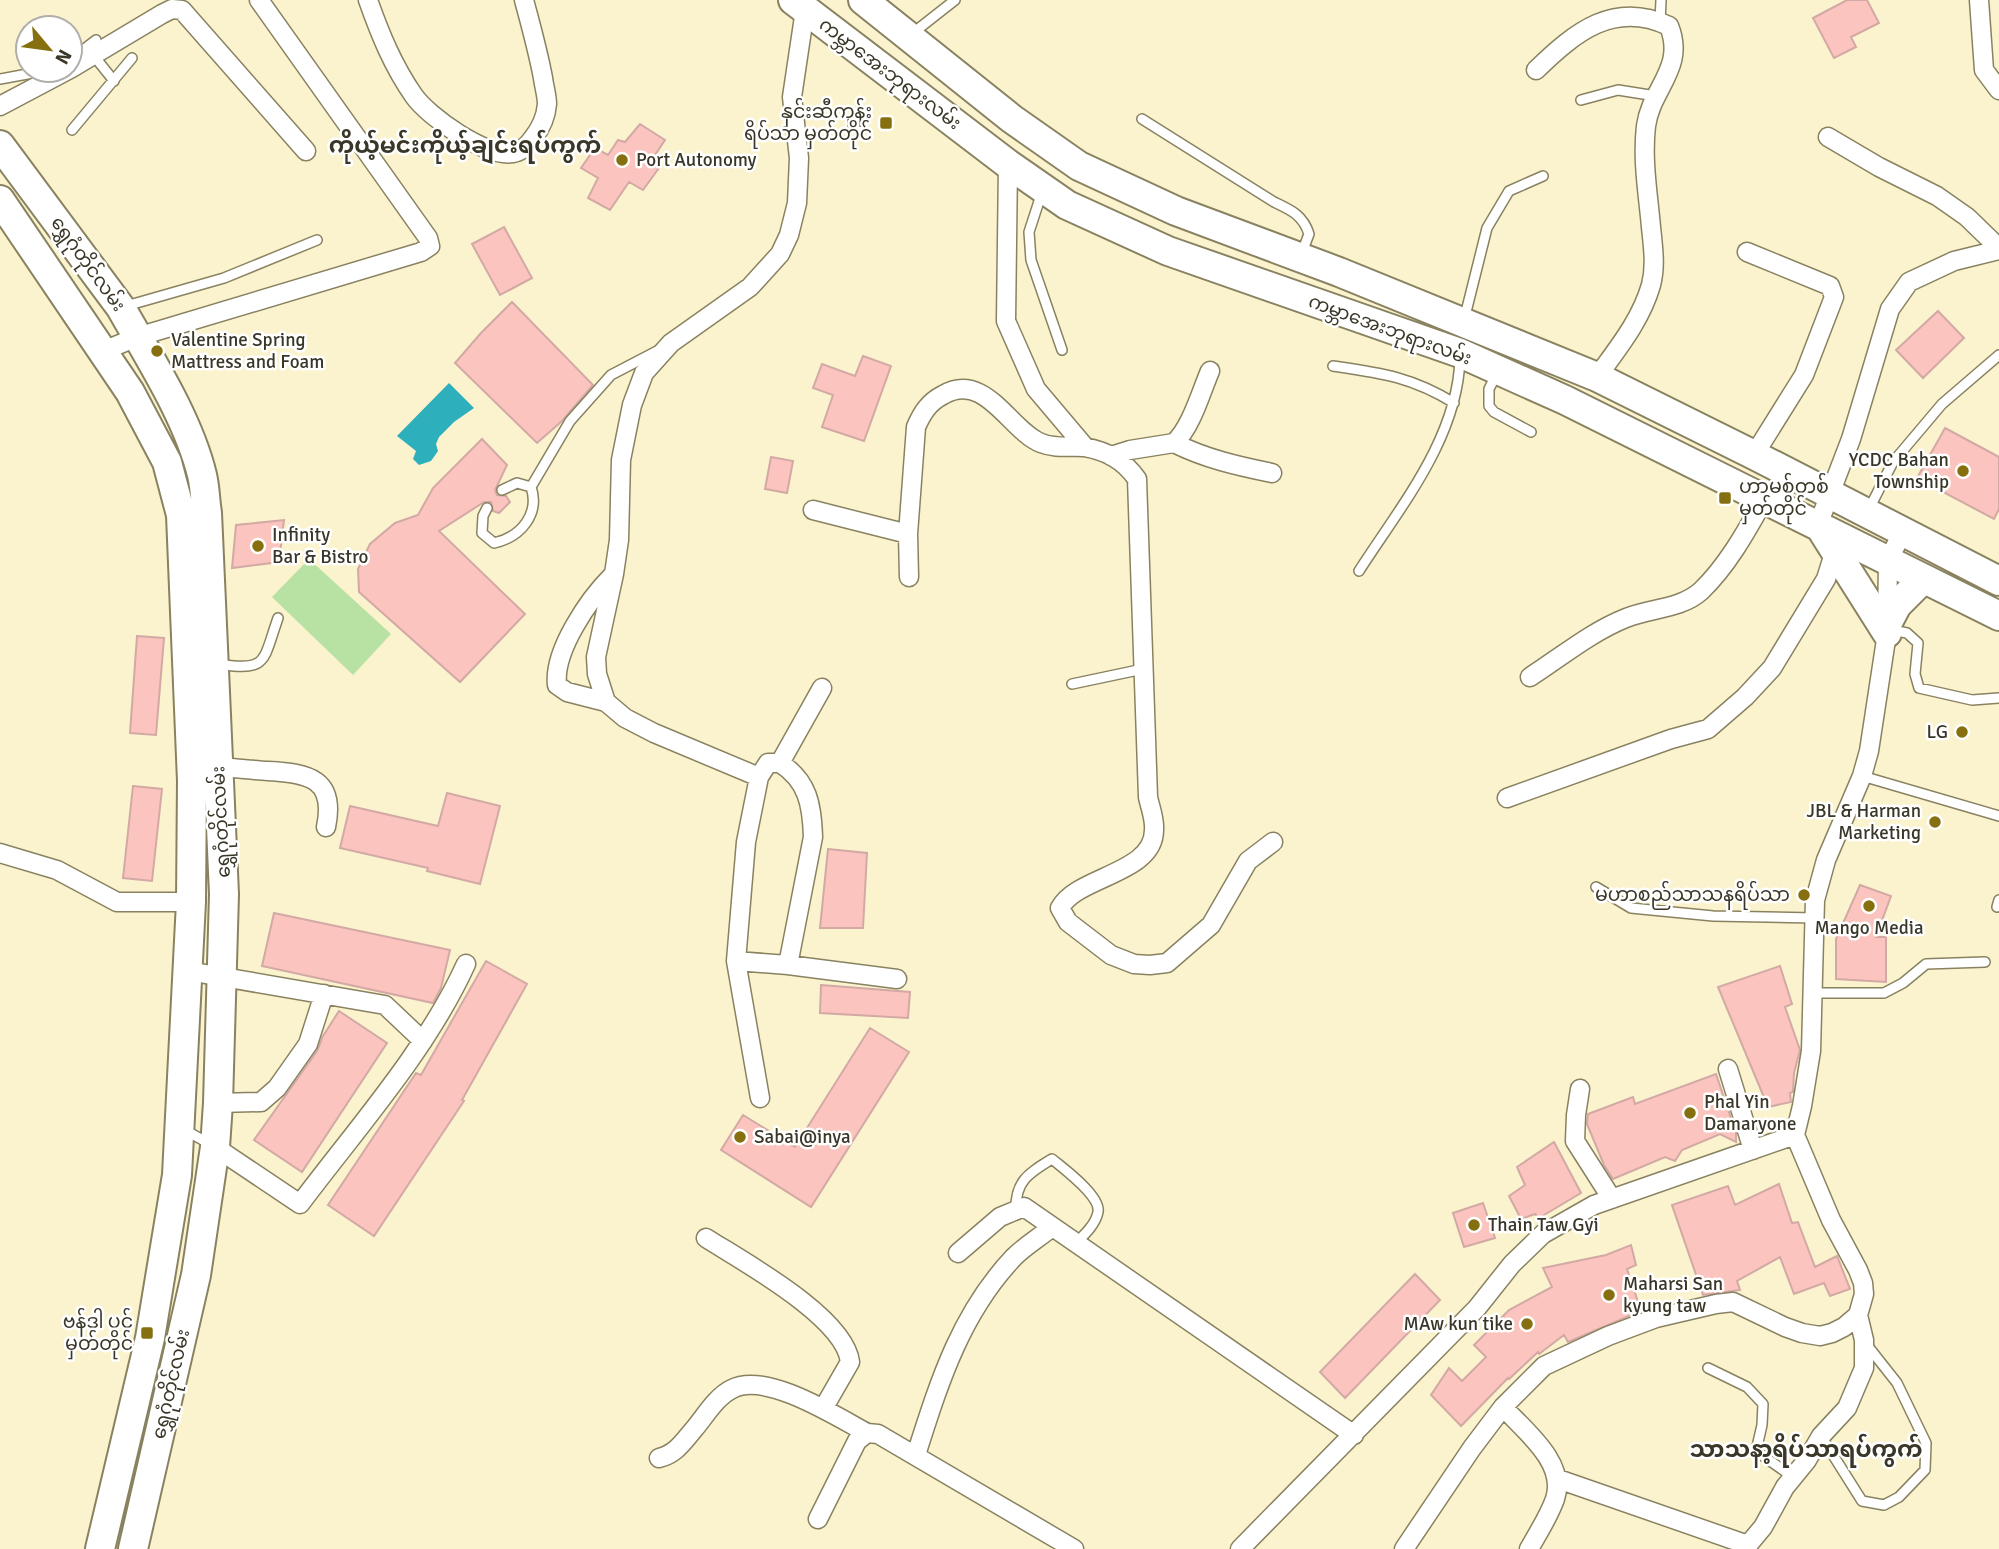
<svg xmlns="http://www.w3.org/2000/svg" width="1999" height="1549" font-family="Signika,'Noto Sans Myanmar',sans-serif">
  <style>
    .green { fill: #b8e1a4 }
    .water { fill: #2dafbc }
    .building { fill: #fcc4be; stroke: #d2a9a5; stroke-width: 2 }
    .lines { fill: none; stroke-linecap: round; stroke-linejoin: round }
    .service-casing { stroke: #898261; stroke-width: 12 }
    .minor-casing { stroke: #898261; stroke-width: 21 }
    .primary-casing { stroke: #898261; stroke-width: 32 }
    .service { stroke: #fff; stroke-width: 9 }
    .minor { stroke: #fff; stroke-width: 18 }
    .primary { stroke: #fff; stroke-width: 28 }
    .poi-dot { fill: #866f0e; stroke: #fff; stroke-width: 2.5 }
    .labels { text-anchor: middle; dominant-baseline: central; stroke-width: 5; stroke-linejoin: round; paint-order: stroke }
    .street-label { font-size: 19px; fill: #3a3728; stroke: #fff }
    .poi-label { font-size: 19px; fill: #3a3728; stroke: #fff; text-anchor: start }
    .quarter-label { font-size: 23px; font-weight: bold; fill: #3a3728; stroke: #fff }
  </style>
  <rect width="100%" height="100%" fill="#fbf3ce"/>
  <path class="green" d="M 309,559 L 391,634 L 353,675 L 272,597 Z"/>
  <path class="water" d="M 449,383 L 474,408 L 454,422 L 439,437 L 436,444 L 438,451 L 431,461 L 419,465 L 413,459 L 416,451 L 397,436 Z"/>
  <path class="building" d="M 1847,0 L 1867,0 L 1879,23 L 1851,37 L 1856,47 L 1834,58 L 1813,18 Z
    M 640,124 L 665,140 L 651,161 L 659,168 L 643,190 L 629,182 L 610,210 L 588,198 L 598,178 L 581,168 L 595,148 L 608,155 L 618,140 L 625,142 Z
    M 504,227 L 532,278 L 500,295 L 472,244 Z
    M 512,302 L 593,385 L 562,421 L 537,443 L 455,363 L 481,333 Z
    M 1938,311 L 1964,338 L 1923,378 L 1896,350 Z
    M 863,356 L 891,366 L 864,441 L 822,427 L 833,395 L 813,388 L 822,364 L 855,376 Z
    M 1945,428 L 1999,457 L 1999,509 L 1994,519 L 1917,478 Z
    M 482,439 L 507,465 L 495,490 L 497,495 L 506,496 L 510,502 L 499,513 L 493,511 L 491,502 L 484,502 L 439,531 L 525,614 L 460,682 L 359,592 L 358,569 L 370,544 L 395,523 L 418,515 L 433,488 Z
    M 771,457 L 793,461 L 787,493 L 765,489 Z
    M 284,520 L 279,562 L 232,568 L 236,525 Z
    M 137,636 L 164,638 L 156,735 L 130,733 Z
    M 133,786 L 162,789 L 152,881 L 123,878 Z
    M 447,793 L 500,806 L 480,884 L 427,871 L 428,868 L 340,848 L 350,806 L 438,826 Z
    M 828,849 L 867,853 L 863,928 L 820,928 Z
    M 1860,885 L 1891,896 L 1876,937 L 1886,937 L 1886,982 L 1836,979 L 1836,939 Z
    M 274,913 L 450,950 L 441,988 L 433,1003 L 262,966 Z
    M 486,961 L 527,984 L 462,1100 L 464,1101 L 374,1236 L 328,1205 L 416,1073 L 421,1075 Z
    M 1780,966 L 1792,1004 L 1785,1007 L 1800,1050 L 1794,1073 L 1793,1092 L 1790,1093 L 1791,1102 L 1768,1107 L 1718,987 Z
    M 821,985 L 910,992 L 908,1018 L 820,1013 Z
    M 339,1011 L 387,1043 L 302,1172 L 254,1140 L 317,1051 L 323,1036 Z
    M 870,1028 L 909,1052 L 811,1207 L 721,1150 L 743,1115 L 795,1147 Z
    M 1716,1074 L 1736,1133 L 1736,1142 L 1720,1134 L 1682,1150 L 1675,1161 L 1665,1157 L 1613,1179 L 1604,1165 L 1587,1124 L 1588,1114 L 1633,1097 L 1635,1104 Z
    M 1554,1142 L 1581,1193 L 1539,1218 L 1535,1214 L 1521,1219 L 1509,1196 L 1525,1185 L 1517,1167 Z
    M 1779,1184 L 1792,1223 L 1798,1222 L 1815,1267 L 1837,1256 L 1850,1289 L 1830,1296 L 1824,1283 L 1794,1294 L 1780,1257 L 1737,1281 L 1740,1290 L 1703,1295 L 1672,1205 L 1728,1186 L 1735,1205 Z
    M 1483,1203 L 1495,1238 L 1464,1247 L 1453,1213 Z
    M 1631,1245 L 1636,1265 L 1627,1269 L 1641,1311 L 1568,1342 L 1564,1335 L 1539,1354 L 1538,1352 L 1509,1379 L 1508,1378 L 1461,1426 L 1431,1395 L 1449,1368 L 1462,1381 L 1486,1357 L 1474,1345 L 1509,1310 L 1552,1287 L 1543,1268 L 1606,1255 Z
    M 1415,1274 L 1440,1300 L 1345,1398 L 1320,1372 Z"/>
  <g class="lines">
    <defs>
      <path id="service" d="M 1660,22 L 1661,0
        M 913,33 L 955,0
        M 94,56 L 114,81
        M 71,59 L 96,40
        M 0,79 L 49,70
        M 1581,100 L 1618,90 L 1656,96
        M 1142,119 L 1274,202 C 1291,210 1303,215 1309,234 L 1301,255
        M 72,130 L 132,58
        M 1042,192 L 1029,232 L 1031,260 L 1062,350
        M 126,306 L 224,278 L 317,240
        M 1464,320 L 1487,228 L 1509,191 L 1543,176
        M 1333,366 C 1381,373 1412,377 1454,403
        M 1496,375 L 1489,389 L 1489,406 L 1494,412 L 1531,432
        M 502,490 L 517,483 L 531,487
        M 487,508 L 483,516 L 482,533 L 494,543 C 521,537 540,514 531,487 L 570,421 L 611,375 L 657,351
        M 1868,511 L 1893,462 L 1942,404 L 1999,355
        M 1359,571 C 1400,507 1458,438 1460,358
        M 1892,630 L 1907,633 L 1918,643 L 1915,674 L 1919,688 L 1972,700 L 1999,698
        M 216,664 C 268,671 262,664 278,618
        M 1072,684 L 1143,669
        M 1862,776 L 1999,816
        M 1596,887 L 1631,908 L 1713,916 L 1815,918
        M 1997,907 L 1999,900
        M 1813,993 L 1884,993 L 1903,983 L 1926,964 L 1985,962
        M 183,1129 L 210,1144
        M 1016,1210 C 1015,1181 1029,1173 1052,1159 C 1064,1169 1101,1196 1098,1212 C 1096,1224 1084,1235 1076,1243
        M 1708,1368 L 1747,1387 L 1763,1404 L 1762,1425 L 1756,1451 L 1793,1477
        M 1821,1436 L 1862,1501 L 1884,1505 L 1899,1497 L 1925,1470 L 1926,1443 L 1897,1383 L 1867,1345"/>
      <path id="minor" d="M 368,0 C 380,34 393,66 414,96 C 428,116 486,158 513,153 C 521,152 528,145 533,138 C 541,128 546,117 547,104 C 547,96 544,86 543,78 C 538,51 531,26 524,0
        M 1979,0 L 1984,70 L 1999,90
        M 70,69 L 162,14 L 172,9 L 182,10 L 306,151
        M 1536,70 C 1575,32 1614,0 1669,26 C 1686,68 1651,88 1646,126 C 1642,160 1648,193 1651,227 C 1653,247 1656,266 1651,285 C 1641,320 1618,348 1597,377
        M 0,106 L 68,70
        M 1828,137 L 1879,167 L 1937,196 L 1967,217 L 1999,248
        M 1008,164 L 1006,321 L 1036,389 L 1085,447
        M 1747,252 L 1830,286 L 1834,297 L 1804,375 L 1754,455
        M 103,351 L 137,337 L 421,252 L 430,246 L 428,238 L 259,0
        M 1174,443 C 1206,459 1238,466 1272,473
        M 1111,456 L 1130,450 L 1174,443 C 1191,428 1201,392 1210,371
        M 813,510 L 908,534
        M 1818,525 L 1851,439 L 1890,309 L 1909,282 L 1954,261 L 1999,250
        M 612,576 C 589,599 553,651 557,685 L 567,692 L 606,702 L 625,718 L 654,733 L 759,777
        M 909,577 L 908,534 L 916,427 C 922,413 929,402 943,395 C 985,370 1010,431 1041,443 C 1056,449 1069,446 1084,447 C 1107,451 1124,460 1137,479 L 1148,797 C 1150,807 1155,819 1154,830 C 1154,874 1077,876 1060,908 L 1068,922 L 1111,955 L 1134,964 L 1150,965 L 1167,963 L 1211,925 L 1248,861 L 1273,842
        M 1530,677 C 1561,657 1591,632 1626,618 C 1651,608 1681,609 1701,591 C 1728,565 1747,530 1765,498
        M 606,702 L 597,674 L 596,657 L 614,574 L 619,540 L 621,460 L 632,405 L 644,373 L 671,343 L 750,287 L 780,254 L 789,235 L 797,203 L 799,158 L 792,97 L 805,10
        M 780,763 L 822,688
        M 218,767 C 235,768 252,770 268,771 C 309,773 336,779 326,827
        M 1507,798 L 1671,739 L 1708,729 L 1745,697 L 1772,668 L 1826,579 L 1835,550
        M 0,853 L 57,870 L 117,902 L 191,902
        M 736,961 L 788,965 L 897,979
        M 188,971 L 385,1005 L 423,1041
        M 1728,1069 L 1753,1150
        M 1580,1089 L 1576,1115 L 1575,1141 L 1612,1199
        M 760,1098 L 736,961 L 746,842 L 759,777 L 768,763 L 780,763 C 808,781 812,805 813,837 L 788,965
        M 218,1103 L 261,1102 L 277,1088 L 308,1044 L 324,994
        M 215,1147 L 300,1204 C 357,1128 427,1050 466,964
        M 706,1238 C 742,1261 845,1317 850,1362 L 823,1409
        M 958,1253 L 1000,1217 L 1024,1207 L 1354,1435
        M 1503,1407 C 1525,1431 1567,1463 1555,1499 C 1549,1516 1538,1533 1529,1549
        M 916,1455 C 939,1383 960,1314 1014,1257 C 1025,1246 1040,1237 1052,1227
        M 659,1458 C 676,1454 683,1442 695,1428 C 705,1416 717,1396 732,1389 C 766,1371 837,1417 867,1433 L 878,1434 L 1074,1549
        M 1558,1479 L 1748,1545 L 1748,1549
        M 818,1519 L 857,1441 L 867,1433
        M 1748,1545 L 1763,1527 L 1785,1487 L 1807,1460 L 1821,1436 L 1847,1408 L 1864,1368 L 1864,1340 L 1858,1315
        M 1240,1549 L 1477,1308 L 1512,1264 L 1543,1234 L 1594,1205 L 1795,1135
        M 1404,1549 L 1472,1448 L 1503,1407 L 1544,1366 L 1608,1336 L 1656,1318 L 1716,1304 L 1733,1302 L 1785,1327 L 1802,1333 L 1820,1336 L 1832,1333 L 1844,1327 L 1858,1315 L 1864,1294 L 1863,1283 L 1858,1270 L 1831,1220 L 1795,1135 L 1802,1106 L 1811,1051 L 1815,900 L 1826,860 L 1862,776 L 1869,751 L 1887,633 L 1888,560 L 1903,532"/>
      <path id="primary" d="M 793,0 L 1008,164 L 1067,205 L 1168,251 L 1460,353 L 1565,400 L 1999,616
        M 863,0 L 1012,119 L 1079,166 L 1176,211 L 1339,272 L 1597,377 L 1754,455 L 1999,581
        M 0,145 L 121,308 C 150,359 188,418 202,475 C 205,487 205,501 207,513 L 224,894 L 218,1103 L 215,1147 L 196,1275 L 133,1549
        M 0,200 L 130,392 L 167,462 L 181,515 L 192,781 L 191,902 L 177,1175 L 150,1338 L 100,1549
        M 1820,527 L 1887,633
        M 1887,624 L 1897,605 L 1923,579"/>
    </defs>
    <use href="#service" class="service-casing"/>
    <use href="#minor" class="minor-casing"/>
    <use href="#primary" class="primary-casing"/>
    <use href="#service" class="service"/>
    <use href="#minor" class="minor"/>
    <use href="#primary" class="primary"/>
  </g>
  <g class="poi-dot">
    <rect x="879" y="116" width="14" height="14" rx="3.5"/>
    <circle cx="622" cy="160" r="7"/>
    <circle cx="157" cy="351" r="7"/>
    <circle cx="1963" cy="471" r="7"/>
    <rect x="1718" y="491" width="14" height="14" rx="3.5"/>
    <circle cx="258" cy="546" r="7"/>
    <circle cx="1962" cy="732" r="7"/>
    <circle cx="1935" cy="822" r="7"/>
    <circle cx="1804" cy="895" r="7"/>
    <circle cx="1869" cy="906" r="7"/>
    <circle cx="1690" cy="1113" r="7"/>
    <circle cx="740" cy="1137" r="7"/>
    <circle cx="1474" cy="1225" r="7"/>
    <circle cx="1609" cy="1295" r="7"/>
    <circle cx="1527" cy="1324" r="7"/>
    <rect x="140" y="1326" width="14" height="14" rx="3.5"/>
  </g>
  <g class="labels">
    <g class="street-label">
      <text transform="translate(890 74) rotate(37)">ကမ္ဘာအေးဘုရားလမ်း</text>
      <text transform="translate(88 264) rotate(54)">ရွှေဂုံတိုင်လမ်း</text>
      <text transform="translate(1390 330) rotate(20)">ကမ္ဘာအေးဘုရားလမ်း</text>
      <text transform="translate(221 822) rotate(-93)">ရွှေဂုံတိုင်လမ်း</text>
      <text transform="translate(171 1384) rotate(-77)">ရွှေဂုံတိုင်လမ်း</text>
    </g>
    <g class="poi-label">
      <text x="872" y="112" text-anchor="end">နှင်းဆီကုန်း<tspan x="872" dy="22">ရိပ်သာ မှတ်တိုင်</tspan></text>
      <text x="636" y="160">Port Autonomy</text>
      <text x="171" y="340">Valentine Spring<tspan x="171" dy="22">Mattress and Foam</tspan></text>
      <text x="1949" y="460" text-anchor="end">YCDC Bahan<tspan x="1949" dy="22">Township</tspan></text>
      <text x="1739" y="487">ဟာမစ်တစ်<tspan x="1739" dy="22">မှတ်တိုင်</tspan></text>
      <text x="272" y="535">Infinity<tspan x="272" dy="22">Bar &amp; Bistro</tspan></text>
      <text x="1948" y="732" text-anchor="end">LG</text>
      <text x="1921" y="811" text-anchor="end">JBL &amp; Harman<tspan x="1921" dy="22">Marketing</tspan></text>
      <text x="1790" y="895" text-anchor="end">မဟာစည်သာသနရိပ်သာ</text>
      <text x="1869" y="928" text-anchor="middle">Mango Media</text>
      <text x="1704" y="1102">Phal Yin<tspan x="1704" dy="22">Damaryone</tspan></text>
      <text x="754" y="1137">Sabai@inya</text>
      <text x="1488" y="1225">Thain Taw Gyi</text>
      <text x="1623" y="1284">Maharsi San<tspan x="1623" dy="22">kyung taw</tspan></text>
      <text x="133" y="1322" text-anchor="end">ဗန်ဒါ ပင်<tspan x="133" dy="22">မှတ်တိုင်</tspan></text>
      <text x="1513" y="1324" text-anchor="end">MAw kun tike</text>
    </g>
    <g class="quarter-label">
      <text x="465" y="145">ကိုယ့်မင်းကိုယ့်ချင်းရပ်ကွက်</text>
      <text x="1806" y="1449">သာသနာ့ရိပ်သာရပ်ကွက်</text>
    </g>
  </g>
  <g transform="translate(49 49) rotate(119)"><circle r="33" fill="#ffffff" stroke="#b0afa9" stroke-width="2"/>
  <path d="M0-5L12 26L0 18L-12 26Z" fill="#866f0e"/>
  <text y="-10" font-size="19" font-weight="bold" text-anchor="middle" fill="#3a3728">N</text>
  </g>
</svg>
